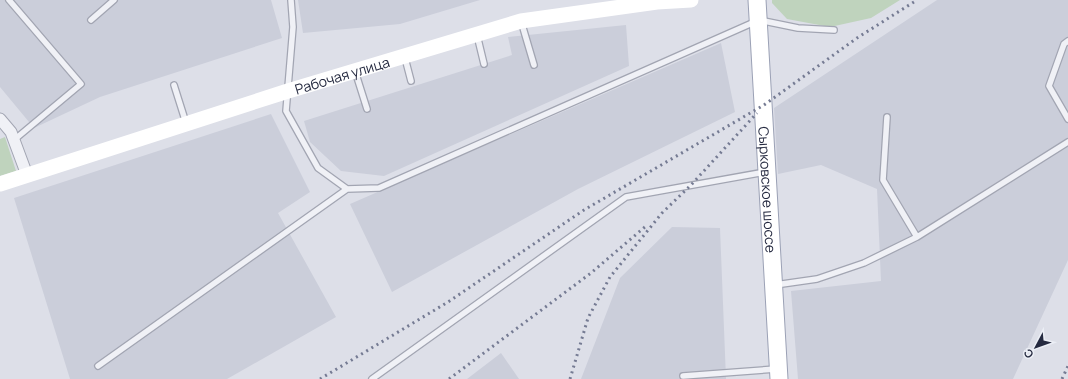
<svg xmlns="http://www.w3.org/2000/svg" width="1068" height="379" font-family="Manrope,sans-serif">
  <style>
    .built { fill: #cbceda }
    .green { fill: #bfd3bd }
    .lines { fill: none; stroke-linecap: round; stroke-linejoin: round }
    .lane-casing { stroke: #a2a5b2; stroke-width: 8 }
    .street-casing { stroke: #a2a5b2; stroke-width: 13 }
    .primary-casing { stroke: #9ba1b5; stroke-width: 19 }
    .lane { stroke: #f0f1f6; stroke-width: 5.5 }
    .street { stroke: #f0f1f6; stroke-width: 11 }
    .secondary { stroke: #fff; stroke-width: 15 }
    .primary { stroke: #fff; stroke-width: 17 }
    .rail { stroke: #757b93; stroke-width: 3; stroke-dasharray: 2 4; stroke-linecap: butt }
    .labels { text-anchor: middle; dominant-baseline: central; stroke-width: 4; stroke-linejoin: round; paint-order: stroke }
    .street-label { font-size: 14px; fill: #252a40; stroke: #eceff6 }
  </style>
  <rect width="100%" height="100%" fill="#dddfe8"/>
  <path class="built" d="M 0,0 L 271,0 L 282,38 L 100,97 L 34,128 L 0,87 Z
    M 298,0 L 480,0 L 400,24 L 303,33 Z
    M 937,0 L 1068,0 L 1068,260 L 1013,379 L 798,379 L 791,291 L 881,281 L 877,189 L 821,165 L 778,174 L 774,108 Z
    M 626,25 L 629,66 L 384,176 L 341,171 L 310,142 L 304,121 L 512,55 L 508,37 Z
    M 721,43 L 735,112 L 578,189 L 392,292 L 350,204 Z
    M 271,114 L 310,192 L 278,213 L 336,317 L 227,379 L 70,379 L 14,198 Z
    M 672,227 L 720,228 L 726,379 L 581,379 L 620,278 Z
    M 501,353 L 519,379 L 467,379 Z"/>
  <path class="green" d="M 772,0 L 900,0 L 871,18 L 830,27 L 787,19 L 772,3 Z
    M 5,137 L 16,171 L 0,176 L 0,139 Z"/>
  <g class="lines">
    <defs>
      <path id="lane" d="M 9,0 L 81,84 L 14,140
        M 291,0 L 293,27 L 286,111 L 318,168 L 347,189 L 379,188 L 759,20 L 798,28 L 834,30
        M 91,20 L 114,0
        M 521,21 L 534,65
        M 477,35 L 484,64
        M 1068,41 L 1064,44 L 1049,86 L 1068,119
        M 405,58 L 411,81
        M 355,71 L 367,109
        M 174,85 L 186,123
        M 887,117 L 883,180 L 917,237
        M 775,285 L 817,279 L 864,263 L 917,237 L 1068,142
        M 98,366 L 347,189
        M 683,376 L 776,369
        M 372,379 L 626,197 L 765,172"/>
      <path id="street" d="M 0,119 L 11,132 L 27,175"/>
      <g id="primary">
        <path id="s2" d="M 757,0 L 779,379"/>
      </g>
    </defs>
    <use href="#lane" class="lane-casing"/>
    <use href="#street" class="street-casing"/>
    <use href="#primary" class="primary-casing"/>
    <use href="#lane" class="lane"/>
    <use href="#street" class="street"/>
    <path class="secondary" id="s1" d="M 0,184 L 288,91 L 521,21 L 657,2 L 691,0"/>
    <use href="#primary" class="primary"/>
    <path class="rail" d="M 320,379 L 448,302 L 584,210 L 764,105 L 857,38 L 917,0
      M 449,379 L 591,273 L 646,226
      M 570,379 L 588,318 L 610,277 L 662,213 L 691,185 L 757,113
      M 1062,379 L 1068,366"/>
  </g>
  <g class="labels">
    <g class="street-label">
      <text stroke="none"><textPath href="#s1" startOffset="359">Рабочая улица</textPath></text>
      <text stroke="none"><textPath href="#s2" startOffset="190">Сырковское шоссе</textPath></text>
    </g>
  </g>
  <g transform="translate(1036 347) rotate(229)" stroke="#eceff6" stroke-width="3" paint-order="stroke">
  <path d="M0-3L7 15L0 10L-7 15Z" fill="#252a40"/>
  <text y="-6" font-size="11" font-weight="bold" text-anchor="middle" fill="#252a40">С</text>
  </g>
</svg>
